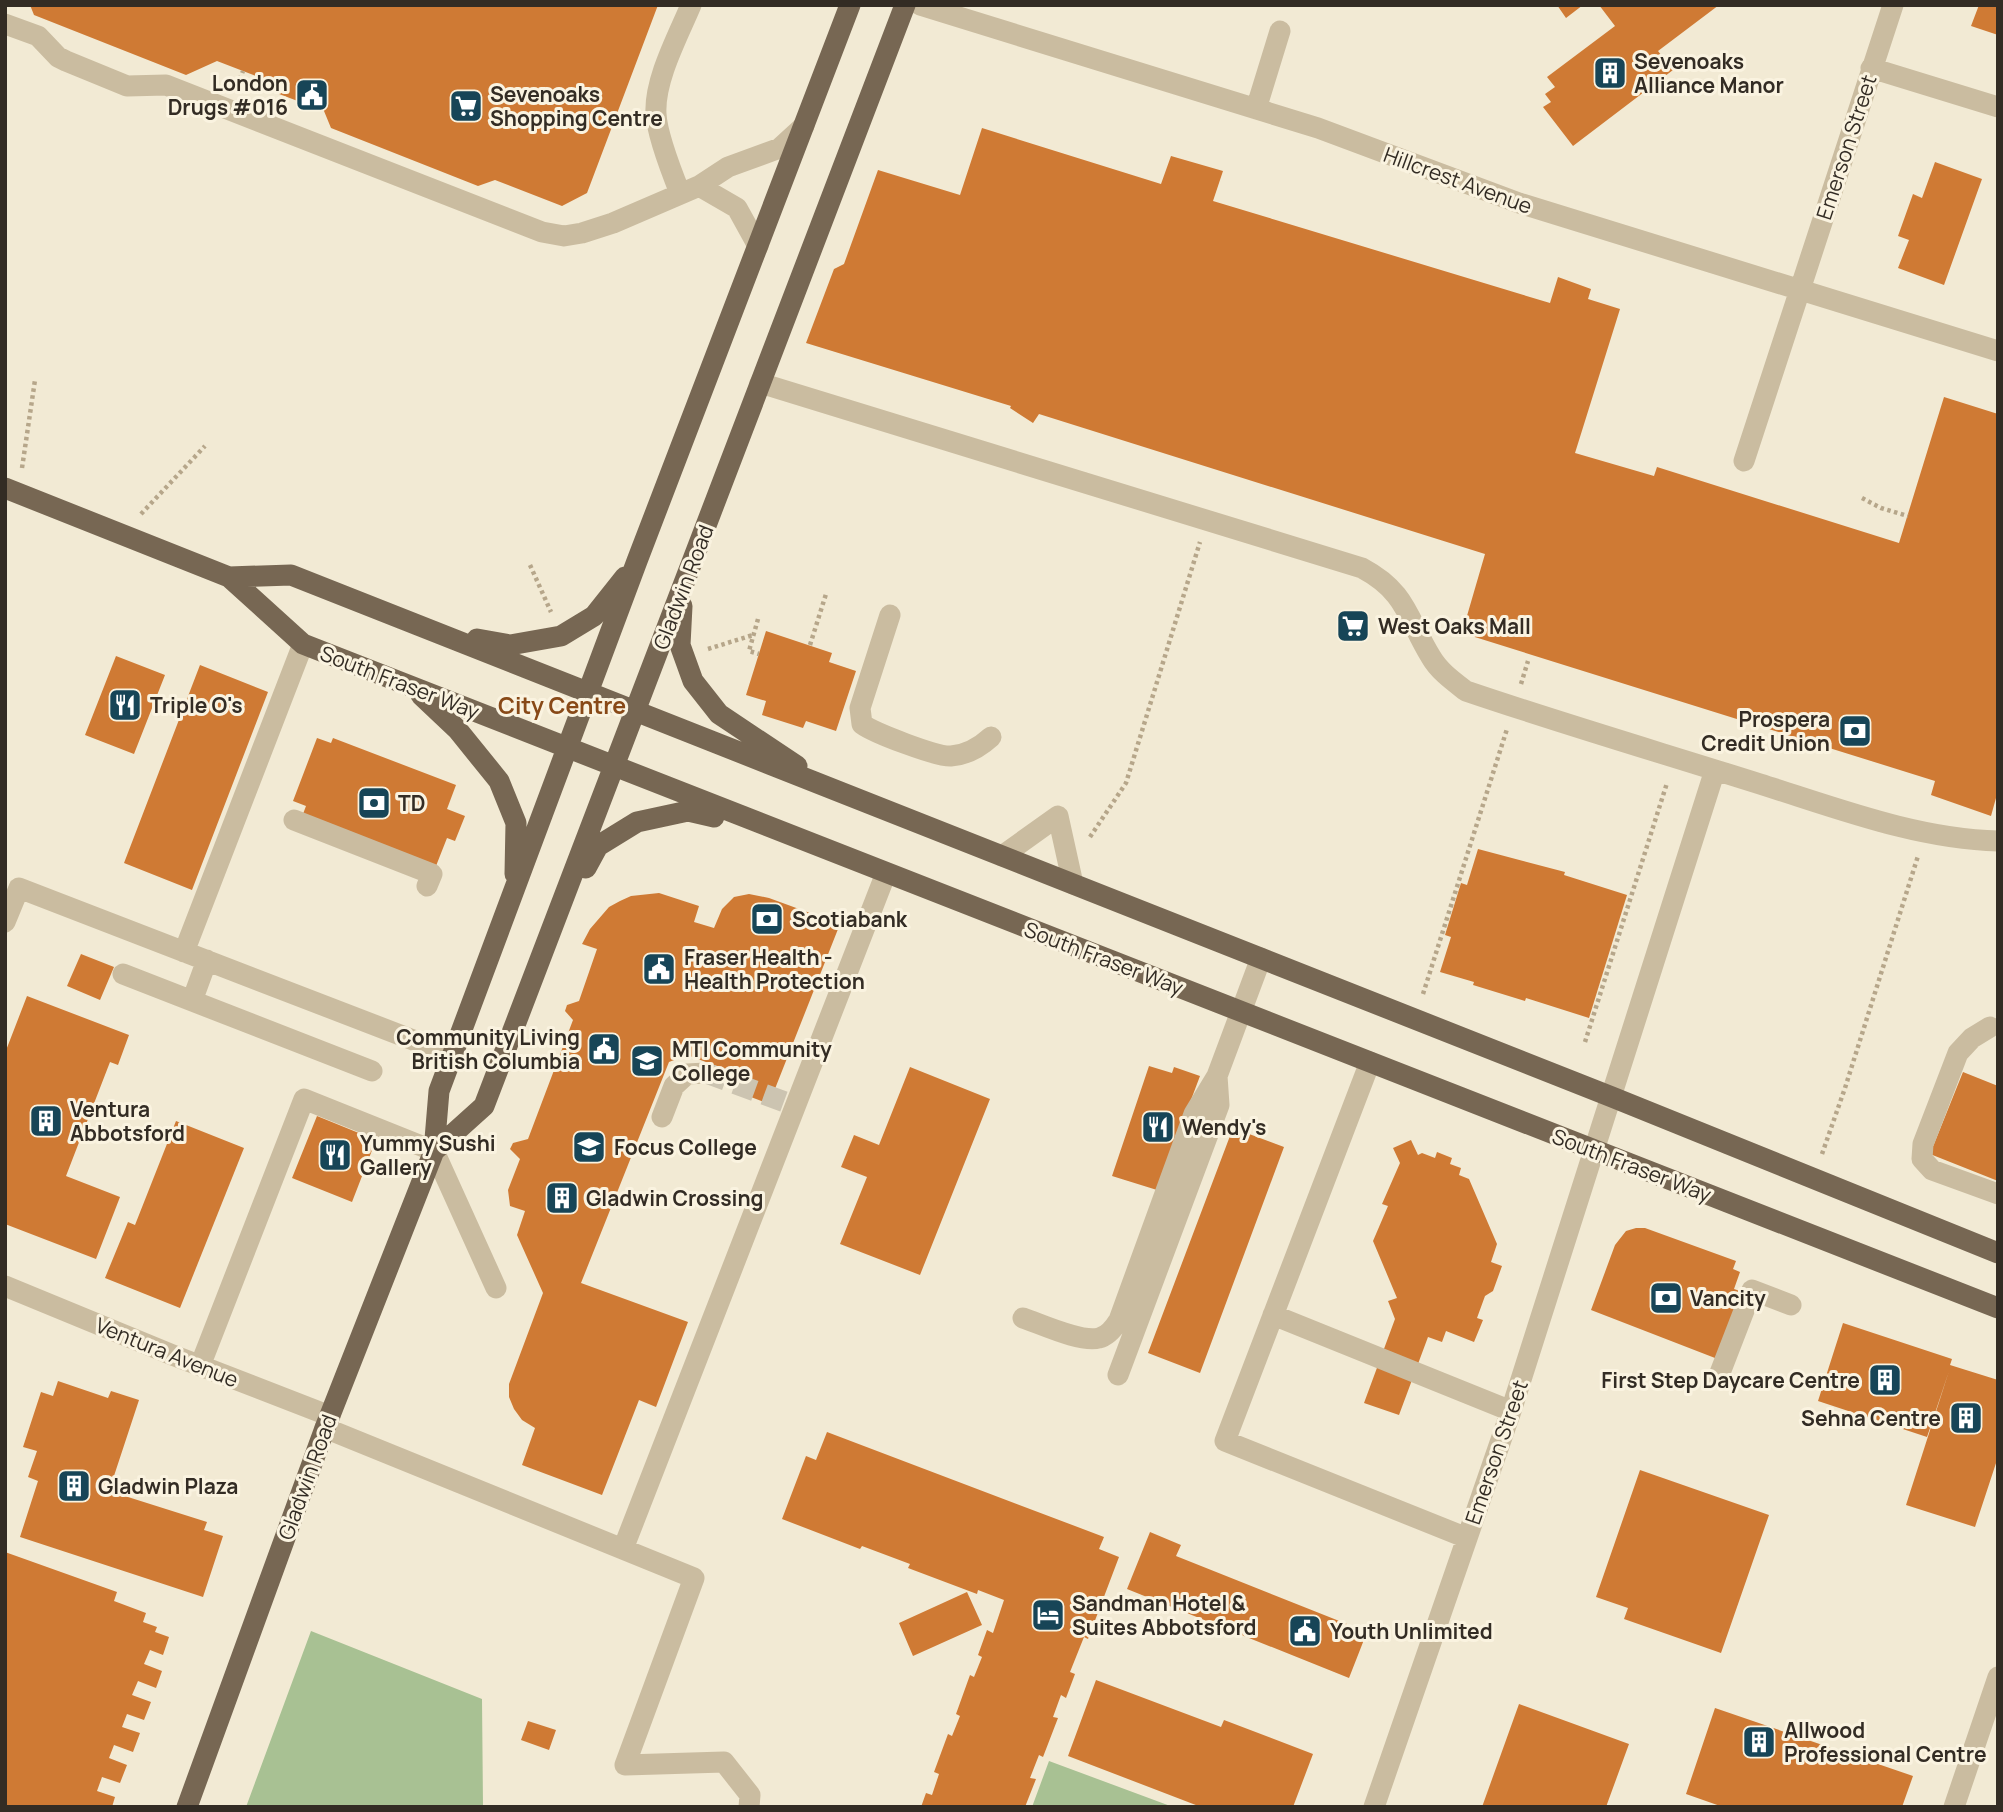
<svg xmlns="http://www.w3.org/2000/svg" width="2003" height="1812" font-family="Manrope,sans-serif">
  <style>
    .green { fill: #a8c193 }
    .building { fill: #cf7a34 }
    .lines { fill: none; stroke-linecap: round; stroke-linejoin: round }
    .minor-tunnel { stroke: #ccc4b1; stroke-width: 21; stroke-dasharray: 21 10; stroke-linecap: butt }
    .path { stroke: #b6a68a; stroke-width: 4.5; stroke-dasharray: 3.5 3.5; stroke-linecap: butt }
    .minor { stroke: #cabca0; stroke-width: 21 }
    .major { stroke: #776753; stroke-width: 21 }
    .labels { text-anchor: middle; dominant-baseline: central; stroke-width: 6; stroke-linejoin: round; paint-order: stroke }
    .poi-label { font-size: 21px; font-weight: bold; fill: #332c24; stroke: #faf3e0; text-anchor: start }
    .street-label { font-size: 21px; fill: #332c24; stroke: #faf3e0 }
    .neighbourhood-label { font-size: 23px; font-weight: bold; fill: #884917; stroke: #faf3e0 }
  </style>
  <rect width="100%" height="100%" fill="#f2ead4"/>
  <path class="green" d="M 311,1631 L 482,1699 L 483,1807 L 246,1807 Z
    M 1049,1761 L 1173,1807 L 1032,1807 Z"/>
  <path class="building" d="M 30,5 L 658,5 L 587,193 L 562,206 L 495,180 L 478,186 L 331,128 L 324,111 L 266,89 L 261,78 L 243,71 L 217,61 L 186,75 L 34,15 Z
    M 1557,5 L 1583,5 L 1566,18 Z
    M 1599,5 L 1719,5 L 1658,51 L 1673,70 L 1573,146 L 1543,107 L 1551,102 L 1545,94 L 1555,87 L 1547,77 L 1615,26 Z
    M 1979,5 L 1998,5 L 1998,35 L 1971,26 Z
    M 982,128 L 1161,184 L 1171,156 L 1223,171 L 1213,201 L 1550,303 L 1558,277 L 1591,289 L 1588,299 L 1620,309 L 1575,453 L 1654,476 L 1657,467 L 1899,543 L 1944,397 L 1998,414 L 1998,799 L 1996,798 L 1991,816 L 1931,795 L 1935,781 L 1462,633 L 1485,554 L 1039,414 L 1033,423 L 1010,408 L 1011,406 L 806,343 L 834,269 L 844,264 L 878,170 L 960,195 Z
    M 1935,162 L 1982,179 L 1944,285 L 1898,268 L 1909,240 L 1898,236 L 1913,194 L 1922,198 Z
    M 766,631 L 832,653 L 829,662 L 856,671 L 836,731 L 806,721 L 803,728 L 762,715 L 766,701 L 746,695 Z
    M 116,656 L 165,675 L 134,754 L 85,735 Z
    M 200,665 L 268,692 L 192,890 L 124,863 Z
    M 317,738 L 331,743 L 333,738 L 456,785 L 447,809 L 465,816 L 455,841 L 447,838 L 436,866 L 303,814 L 306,806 L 293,801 Z
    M 1478,849 L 1565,872 L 1564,875 L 1627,895 L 1589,1018 L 1526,998 L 1525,1001 L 1473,985 L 1474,982 L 1440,972 L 1451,937 L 1445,935 L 1461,883 L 1467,885 Z
    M 659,893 L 699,906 L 694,922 L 714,928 L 722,909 L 734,897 L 749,894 L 769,898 L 840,924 L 769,1104 L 743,1094 L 749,1078 L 687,1055 L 669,1062 L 581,1283 L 688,1322 L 656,1407 L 639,1400 L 602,1495 L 522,1465 L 535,1428 L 522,1420 L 514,1409 L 509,1397 L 509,1384 L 543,1293 L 517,1235 L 525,1211 L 510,1206 L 508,1190 L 520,1159 L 510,1149 L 513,1143 L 528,1139 L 573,1020 L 565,1011 L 567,1005 L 579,1001 L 597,949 L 582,944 L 590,929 L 609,907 L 620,901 L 631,896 Z
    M 81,954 L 114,967 L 100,1000 L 67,986 Z
    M 27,996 L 129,1035 L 118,1065 L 110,1062 L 66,1176 L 120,1197 L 96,1259 L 5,1224 L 5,1053 Z
    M 1149,1066 L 1172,1073 L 1174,1067 L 1200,1076 L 1157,1190 L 1112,1176 Z
    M 910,1067 L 990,1099 L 920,1275 L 840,1244 L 867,1177 L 841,1167 L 854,1135 L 879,1145 Z
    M 1963,1072 L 1998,1086 L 1998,1181 L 1930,1154 Z
    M 317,1116 L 376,1140 L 352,1202 L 292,1178 Z
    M 176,1121 L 244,1148 L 180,1308 L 105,1278 L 128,1222 L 135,1225 Z
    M 1233,1128 L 1284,1147 L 1200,1373 L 1148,1353 Z
    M 1411,1140 L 1418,1155 L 1422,1153 L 1435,1158 L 1437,1152 L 1452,1158 L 1450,1164 L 1461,1168 L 1459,1175 L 1469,1179 L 1497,1244 L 1491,1262 L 1502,1266 L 1493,1291 L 1485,1296 L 1477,1318 L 1483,1320 L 1474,1342 L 1446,1331 L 1442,1342 L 1428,1337 L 1399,1415 L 1364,1403 L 1395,1319 L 1388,1301 L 1397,1298 L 1373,1241 L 1388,1206 L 1382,1204 L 1400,1163 L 1393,1148 Z
    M 1636,1228 L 1645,1228 L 1736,1261 L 1733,1269 L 1740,1272 L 1734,1289 L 1740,1291 L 1735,1305 L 1739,1310 L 1715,1358 L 1591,1310 L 1615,1245 L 1626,1231 Z
    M 1843,1323 L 1952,1359 L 1950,1365 L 1998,1380 L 1998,1457 L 1975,1527 L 1906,1505 L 1949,1371 L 1927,1437 L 1818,1401 Z
    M 58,1381 L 108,1398 L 111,1391 L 139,1400 L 109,1491 L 207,1522 L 204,1530 L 223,1536 L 203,1597 L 20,1537 L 38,1481 L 28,1477 L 37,1451 L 23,1447 L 41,1392 L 53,1396 Z
    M 827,1432 L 1104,1537 L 1099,1549 L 1119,1557 L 1088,1639 L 1084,1637 L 1070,1672 L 1075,1674 L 1066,1698 L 1061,1695 L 1053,1717 L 1058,1718 L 1043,1757 L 1039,1755 L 1030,1778 L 1036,1779 L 1025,1807 L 921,1807 L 926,1793 L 932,1795 L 939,1774 L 934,1772 L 948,1734 L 952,1736 L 960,1716 L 956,1714 L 970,1675 L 974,1677 L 982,1657 L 978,1655 L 987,1630 L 993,1633 L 1004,1600 L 978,1590 L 977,1594 L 908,1568 L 910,1564 L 862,1546 L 860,1549 L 782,1519 L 806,1456 L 816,1460 Z
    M 1640,1470 L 1769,1515 L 1721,1653 L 1624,1619 L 1628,1608 L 1596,1597 Z
    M 1150,1532 L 1181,1545 L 1176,1556 L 1367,1632 L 1349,1678 L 1127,1589 Z
    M 5,1552 L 117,1592 L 114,1601 L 146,1613 L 143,1622 L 157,1627 L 155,1632 L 169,1637 L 163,1655 L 150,1650 L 144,1664 L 162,1671 L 156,1688 L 138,1681 L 132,1695 L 151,1702 L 144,1720 L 127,1714 L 122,1727 L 140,1733 L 133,1752 L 114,1745 L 109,1758 L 127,1765 L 120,1783 L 102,1777 L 97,1791 L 115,1797 L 112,1807 L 5,1807 Z
    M 967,1592 L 982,1625 L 913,1656 L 899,1623 Z
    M 1096,1680 L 1221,1727 L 1224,1720 L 1313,1754 L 1293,1807 L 1201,1807 L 1068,1756 Z
    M 1519,1704 L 1629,1744 L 1606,1807 L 1482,1807 Z
    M 1715,1708 L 1913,1776 L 1902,1807 L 1723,1807 L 1686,1794 Z
    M 528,1721 L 556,1730 L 549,1750 L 521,1740 Z"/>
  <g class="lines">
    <path class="minor-tunnel" d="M 706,1073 L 796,1106"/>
    <path class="path" d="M 237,86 L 243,71
      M 22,468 L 35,380
      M 1862,498 L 1881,508 L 1908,516
      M 141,514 L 205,446
      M 530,565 L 551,612
      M 758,619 L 749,651 L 759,654
      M 810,645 L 826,594
      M 708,649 L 753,635
      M 1521,684 L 1528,661
      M 1090,837 L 1126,783 L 1200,542
      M 1423,994 L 1507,729
      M 1585,1042 L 1667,783
      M 1822,1154 L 1845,1088 L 1918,856"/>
    <path class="minor" d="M 920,5 L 1318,128 L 1519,203 L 1998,351
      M 5,24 L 38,36 L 58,57 L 66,61 L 127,86 L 166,85 L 542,232 L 564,236 L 582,233 L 613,223 L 699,186 L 728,167 L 780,148 L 804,126
      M 1871,68 L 1998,107
      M 1256,109 L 1280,31
      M 699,186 L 737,208 L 758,246
      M 680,193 C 672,173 657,134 656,114 C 654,80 678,36 691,5
      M 760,383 L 1362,568 C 1407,592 1407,618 1431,657 C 1439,671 1453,681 1466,691 C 1563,724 1662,753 1760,784 C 1837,808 1917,839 1998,841
      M 1744,461 L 1893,5
      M 890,615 L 860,708 L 862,724 C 874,733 937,757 951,756 C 966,755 980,747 991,737
      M 294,820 L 432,874 L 427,886
      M 1002,856 L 1058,816 L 1073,884
      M 5,922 L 19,888 L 452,1055
      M 184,952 L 303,644
      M 123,974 L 372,1071
      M 192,1001 L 207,960
      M 1990,1027 L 1972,1038 L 1958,1053 L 1923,1144 L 1922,1159 L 1932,1170 L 1998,1194
      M 1370,1062 L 1225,1441 L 1467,1538
      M 662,1117 L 674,1086 L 687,1074 L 706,1073
      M 5,1286 L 175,1356 L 330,1416
      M 1273,1315 L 1511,1411
      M 1023,1318 C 1041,1324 1081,1343 1099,1338 C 1108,1336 1114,1328 1119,1320 L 1194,1114 L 1217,1076
      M 200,1366 L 304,1099 L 434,1151 L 496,1288
      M 1118,1375 L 1219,1105 L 1217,1076 L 1261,958
      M 1718,1378 L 1752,1290 L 1791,1305
      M 325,1428 L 694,1578 L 625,1765 L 724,1762 L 750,1795 L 749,1807
      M 623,1549 L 886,873
      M 1374,1807 L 1511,1411 L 1715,770
      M 1954,1807 L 1998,1677"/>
    <path class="major" d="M 5,488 L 229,577 L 303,644 L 1998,1308
      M 229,577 L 291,575 L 1612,1097 L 1998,1253
      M 682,606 L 680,645 L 693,681 L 719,714 L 797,766
      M 477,639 L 510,645 L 561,636 L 594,616 L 625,577
      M 421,695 L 457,729 L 499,781 L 516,823 L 515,874
      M 586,868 L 598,846 L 637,822 L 688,811 L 714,817
      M 434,1151 L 484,1106 L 905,5
      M 187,1807 L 325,1428 L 434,1151 L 439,1091 L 637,561 L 850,5"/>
  </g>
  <defs>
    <symbol id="building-square" viewBox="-11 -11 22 22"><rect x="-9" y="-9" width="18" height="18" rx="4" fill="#174557" stroke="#faf3e0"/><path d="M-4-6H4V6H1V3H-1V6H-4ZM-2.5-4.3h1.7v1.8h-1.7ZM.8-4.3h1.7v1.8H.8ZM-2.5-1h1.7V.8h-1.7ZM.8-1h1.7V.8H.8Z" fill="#fff"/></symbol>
    <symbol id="civic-square" viewBox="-11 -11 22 22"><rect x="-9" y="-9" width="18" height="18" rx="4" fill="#174557" stroke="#faf3e0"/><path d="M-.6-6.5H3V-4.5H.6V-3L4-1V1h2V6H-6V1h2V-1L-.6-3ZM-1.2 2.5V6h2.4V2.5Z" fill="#fff"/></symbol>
    <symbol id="supermarket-square" viewBox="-11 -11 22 22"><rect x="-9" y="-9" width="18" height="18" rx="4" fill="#174557" stroke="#faf3e0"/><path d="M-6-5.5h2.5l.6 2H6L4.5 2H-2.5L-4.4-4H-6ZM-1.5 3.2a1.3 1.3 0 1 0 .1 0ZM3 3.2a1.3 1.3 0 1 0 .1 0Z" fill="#fff"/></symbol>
    <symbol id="restaurant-square" viewBox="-11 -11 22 22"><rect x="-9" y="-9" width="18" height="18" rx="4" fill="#174557" stroke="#faf3e0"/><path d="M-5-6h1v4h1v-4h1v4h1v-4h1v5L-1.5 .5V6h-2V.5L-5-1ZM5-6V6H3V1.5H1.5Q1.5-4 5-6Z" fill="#fff"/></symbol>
    <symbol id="bank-square" viewBox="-11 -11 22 22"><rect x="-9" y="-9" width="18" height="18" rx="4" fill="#174557" stroke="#faf3e0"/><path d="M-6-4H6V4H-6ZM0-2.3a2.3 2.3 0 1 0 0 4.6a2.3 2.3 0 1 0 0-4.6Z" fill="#fff"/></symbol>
    <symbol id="university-square" viewBox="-11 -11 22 22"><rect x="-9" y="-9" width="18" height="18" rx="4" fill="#174557" stroke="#faf3e0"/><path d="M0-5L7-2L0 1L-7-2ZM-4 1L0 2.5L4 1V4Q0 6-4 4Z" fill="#fff"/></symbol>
    <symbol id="hotel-square" viewBox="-11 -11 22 22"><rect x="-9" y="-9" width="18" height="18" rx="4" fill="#174557" stroke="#faf3e0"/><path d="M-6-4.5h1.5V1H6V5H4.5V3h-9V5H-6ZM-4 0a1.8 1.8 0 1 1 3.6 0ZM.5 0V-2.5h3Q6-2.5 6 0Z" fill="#fff"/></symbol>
  </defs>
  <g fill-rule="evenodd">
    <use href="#building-square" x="1591" y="54" width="38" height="38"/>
    <use href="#civic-square" x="293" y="76" width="38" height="38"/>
    <use href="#supermarket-square" x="447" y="87" width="38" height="38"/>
    <use href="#supermarket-square" x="1334" y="607" width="38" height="38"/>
    <use href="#restaurant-square" x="106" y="686" width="38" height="38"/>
    <use href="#bank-square" x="1836" y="712" width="38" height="38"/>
    <use href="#bank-square" x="355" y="784" width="38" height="38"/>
    <use href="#bank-square" x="748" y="900" width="38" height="38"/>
    <use href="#civic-square" x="640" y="950" width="38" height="38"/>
    <use href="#civic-square" x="585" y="1030" width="38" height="38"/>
    <use href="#university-square" x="628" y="1042" width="38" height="38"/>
    <use href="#building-square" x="27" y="1102" width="38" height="38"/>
    <use href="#restaurant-square" x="1139" y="1108" width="38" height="38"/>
    <use href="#university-square" x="570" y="1128" width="38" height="38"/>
    <use href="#restaurant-square" x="316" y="1136" width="38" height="38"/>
    <use href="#building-square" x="543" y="1179" width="38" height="38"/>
    <use href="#bank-square" x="1647" y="1279" width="38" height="38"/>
    <use href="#building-square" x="1866" y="1361" width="38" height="38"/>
    <use href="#building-square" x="1947" y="1399" width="38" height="38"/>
    <use href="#building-square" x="55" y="1467" width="38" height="38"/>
    <use href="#hotel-square" x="1029" y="1596" width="38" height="38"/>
    <use href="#civic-square" x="1286" y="1612" width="38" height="38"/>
    <use href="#building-square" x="1740" y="1723" width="38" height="38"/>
  </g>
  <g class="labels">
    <g class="poi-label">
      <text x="1634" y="61">Sevenoaks<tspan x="1634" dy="24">Alliance Manor</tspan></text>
      <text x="288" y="83" text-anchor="end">London<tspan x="288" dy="24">Drugs #016</tspan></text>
      <text x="490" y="94">Sevenoaks<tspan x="490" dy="24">Shopping Centre</tspan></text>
      <text x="1378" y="626">West Oaks Mall</text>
      <text x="150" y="705">Triple O's</text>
      <text x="1830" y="719" text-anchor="end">Prospera<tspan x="1830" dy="24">Credit Union</tspan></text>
      <text x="398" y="803">TD</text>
      <text x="792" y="919">Scotiabank</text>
      <text x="684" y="957">Fraser Health -<tspan x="684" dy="24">Health Protection</tspan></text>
      <text x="580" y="1037" text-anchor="end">Community Living<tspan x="580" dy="24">British Columbia</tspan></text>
      <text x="672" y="1049">MTI Community<tspan x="672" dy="24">College</tspan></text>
      <text x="70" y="1109">Ventura<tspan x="70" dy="24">Abbotsford</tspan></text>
      <text x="1182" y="1127">Wendy's</text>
      <text x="360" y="1143">Yummy Sushi<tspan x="360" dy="24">Gallery</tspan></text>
      <text x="614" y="1147">Focus College</text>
      <text x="586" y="1198">Gladwin Crossing</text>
      <text x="1690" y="1298">Vancity</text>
      <text x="1860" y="1380" text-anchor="end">First Step Daycare Centre</text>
      <text x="1941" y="1418" text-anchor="end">Sehna Centre</text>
      <text x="98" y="1486">Gladwin Plaza</text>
      <text x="1072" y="1603">Sandman Hotel &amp;<tspan x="1072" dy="24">Suites Abbotsford</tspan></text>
      <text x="1330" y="1631">Youth Unlimited</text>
      <text x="1784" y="1730">Allwood<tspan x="1784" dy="24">Professional Centre</tspan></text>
    </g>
    <g class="street-label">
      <text transform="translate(1846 147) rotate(-72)">Emerson Street</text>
      <text transform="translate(1458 180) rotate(20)">Hillcrest Avenue</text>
      <text transform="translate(683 587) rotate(-69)">Gladwin Road</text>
      <text transform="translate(400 682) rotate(21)">South Fraser Way</text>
      <text transform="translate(1104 958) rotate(21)">South Fraser Way</text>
      <text transform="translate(1632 1165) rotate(21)">South Fraser Way</text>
      <text transform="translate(167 1352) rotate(22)">Ventura Avenue</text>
      <text transform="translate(1496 1452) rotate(-71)">Emerson Street</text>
      <text transform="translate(307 1477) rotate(-70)">Gladwin Road</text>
    </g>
    <g class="neighbourhood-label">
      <text x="562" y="705">City Centre</text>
    </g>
  </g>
  <rect width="2003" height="1812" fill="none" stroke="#332c24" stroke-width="14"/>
</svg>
